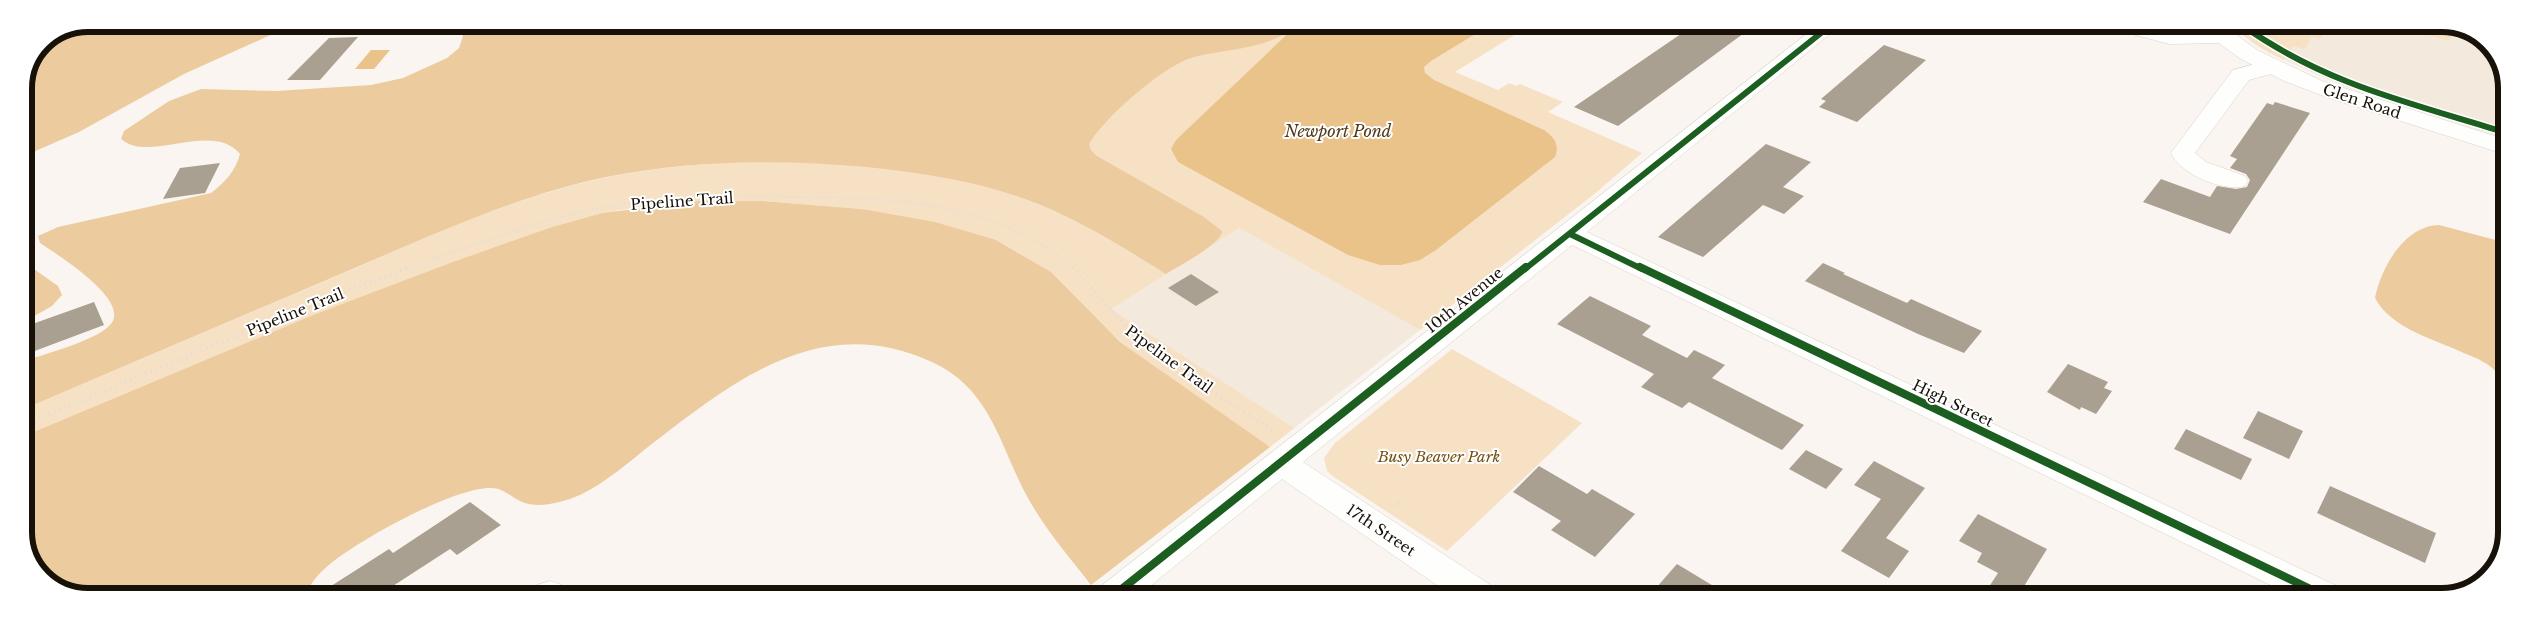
<svg xmlns="http://www.w3.org/2000/svg" width="2531" height="620" font-family="'Libre Baskerville',serif">
  <style>
    .built { fill: #f3e9dc }
    .green { fill: #f7e1c5 }
    .forest { fill: #eccc9f }
    .water { fill: #eac38b }
    .building { fill: #aaa092 }
    .lines { fill: none; stroke-linecap: round; stroke-linejoin: round }
    .street-casing { stroke: #d8d2cb; stroke-width: 1 }
    .secondary-casing { stroke: #d8d2cb; stroke-width: 1 }
    .path-far1 { stroke: #dfdddb; stroke-width: 2.5; stroke-dasharray: 1 3; stroke-linecap: butt }
    .path { stroke: #dfdddb; stroke-width: 4; stroke-dasharray: 1 4.5; stroke-linecap: butt }
    .street { fill: #fefefd; fill-rule: evenodd }
    .secondary { fill: #fefefd; fill-rule: evenodd }
    .cycleway-far1-casing { stroke: #fff; stroke-width: 9 }
    .cycleway-casing { stroke: #fff; stroke-width: 11 }
    .cycleway-far1 { stroke: #1b5e20; stroke-width: 6 }
    .cycleway { stroke: #1b5e20; stroke-width: 8 }
    .labels { text-anchor: middle; dominant-baseline: central; stroke-width: 4; stroke-linejoin: round; paint-order: stroke }
    .street-label { font-size: 15px; fill: #171108; stroke: #fff }
    .park-label { font-size: 15px; font-style: italic; fill: #734f14; stroke: #fff }
    .water-label { font-size: 16px; font-style: italic; fill: #4e3817; stroke: #fff }
    .rim { fill: none; stroke: #171108; stroke-width: 6 }
  </style>
  <rect width="100%" height="100%" fill="#faf5f0"/>
  <path class="built" d="M 2229,25 L 2456,25 L 2491,45 L 2507,84 L 2507,139 L 2343,86 L 2269,53 Z
    M 1081,139 L 1420,330 L 1270,447 L 966,243 Z"/>
  <path class="green" d="M 1213,24 L 1531,25 L 1455,72 L 1498,90 L 1509,83 L 1516,86 L 1520,84 L 1563,102 L 1548,112 L 1642,153 L 1593,195 L 1420,330 L 1239,228 L 1211,246 L 1222,235 L 1097,156 L 1091,150 L 1089,144 L 1018,196 L 1077,221 L 1166,274 L 1111,309 L 1294,428 L 1270,447 L 1139,357 L 1100,323 L 1051,272 L 1003,243 L 862,209 L 762,201 L 699,201 L 639,207 L 602,213 L 552,227 L 313,315 L 24,436 L 24,409 C 128,365 233,320 337,276 C 414,243 492,206 574,185 C 645,166 720,161 793,162 Z
    M 2229,25 L 2238,25 L 2286,57 L 2284,60 L 2259,47 Z
    M 2246,25 L 2330,25 L 2320,39 L 2312,37 L 2305,49 L 2293,46 L 2288,54 Z
    M 2366,25 L 2456,25 L 2458,26 L 2449,41 L 2403,28 L 2397,27 L 2395,31 L 2391,32 Z
    M 1452,349 L 1582,423 L 1447,551 L 1334,477 L 1327,471 L 1324,458 L 1335,443 Z"/>
  <path class="forest" d="M 88,24 L 295,24 L 184,74 L 79,132 L 24,156 L 24,118 L 43,42 Z
    M 454,24 L 1298,24 C 1270,50 1229,48 1194,57 C 1164,65 1105,117 1089,144 L 1091,150 L 1097,156 L 1204,217 L 1222,231 C 1223,243 1177,267 1166,274 C 1125,249 1084,222 1038,204 C 984,182 924,173 866,167 C 779,159 692,160 606,177 C 515,196 428,237 343,273 C 237,318 130,364 24,409 L 24,361 C 45,354 94,341 109,326 C 135,302 56,254 40,243 L 38,236 L 58,227 L 211,193 C 225,182 235,172 240,154 C 212,120 149,164 121,139 L 124,131 L 169,101 L 201,89 L 276,91 L 371,85 L 403,78 L 447,58 L 459,48 L 463,36 Z
    M 699,201 L 762,201 L 862,209 L 935,222 L 996,240 L 1051,272 L 1120,342 L 1270,447 L 1091,585 C 1071,559 1049,534 1032,505 C 1000,452 995,391 932,362 C 822,311 736,379 653,443 C 630,461 607,482 580,495 C 564,502 539,509 522,502 C 510,497 504,488 491,488 C 454,487 359,540 330,564 C 320,572 310,583 306,595 L 75,595 L 40,575 L 24,540 L 24,436 L 313,315 L 453,262 L 552,227 L 602,213 Z
    M 2439,225 L 2507,243 L 2506,419 C 2497,407 2507,388 2496,372 C 2489,363 2476,358 2466,354 C 2437,340 2391,329 2375,298 C 2381,268 2404,226 2439,225 Z
    M 24,262 L 58,286 L 62,295 L 52,306 L 24,322 Z"/>
  <path class="water" d="M 1298,24 L 1490,25 L 1431,61 L 1424,67 L 1425,73 L 1434,80 L 1544,130 C 1554,137 1560,144 1555,157 L 1436,250 L 1420,260 L 1401,265 L 1380,265 L 1348,255 L 1178,162 L 1171,149 L 1176,140 Z
    M 371,50 L 390,50 L 374,69 L 355,69 Z"/>
  <path class="building" d="M 1694,25 L 1755,25 L 1618,126 L 1574,107 Z
    M 358,37 L 320,80 L 287,80 L 329,38 Z
    M 1884,45 L 1926,60 L 1857,122 L 1819,107 L 1826,101 L 1821,99 Z
    M 2275,102 L 2310,113 L 2230,234 L 2143,202 L 2161,179 L 2210,197 L 2217,186 L 2236,189 L 2247,187 L 2250,180 L 2246,174 L 2230,168 L 2237,159 L 2230,156 L 2267,103 L 2273,105 Z
    M 1766,144 L 1811,162 L 1783,187 L 1804,196 L 1784,214 L 1763,205 L 1703,257 L 1658,237 Z
    M 220,163 L 205,193 L 163,199 L 180,168 Z
    M 1823,263 L 1845,273 L 1843,274 L 1907,303 L 1911,299 L 1982,331 L 1964,353 L 1918,334 L 1805,281 Z
    M 1191,274 L 1219,292 L 1196,306 L 1168,288 Z
    M 1590,296 L 1651,326 L 1642,335 L 1687,358 L 1694,350 L 1725,365 L 1712,378 L 1804,425 L 1782,450 L 1689,402 L 1682,408 L 1641,387 L 1654,374 L 1557,324 Z
    M 94,302 L 104,325 L 24,355 L 24,327 Z
    M 2068,364 L 2108,382 L 2104,388 L 2112,391 L 2096,414 L 2081,407 L 2080,410 L 2047,392 Z
    M 2258,411 L 2303,431 L 2289,459 L 2243,438 Z
    M 2186,429 L 2252,459 L 2241,480 L 2174,449 Z
    M 1806,450 L 1843,469 L 1826,489 L 1789,469 Z
    M 1874,461 L 1925,488 L 1886,538 L 1909,551 L 1889,578 L 1841,551 L 1881,499 L 1854,485 Z
    M 1539,466 L 1587,494 L 1592,489 L 1635,514 L 1595,557 L 1551,530 L 1561,521 L 1513,492 Z
    M 2330,486 L 2436,533 L 2425,563 L 2317,513 Z
    M 470,502 L 501,525 L 457,555 L 450,549 L 379,595 L 317,595 L 389,549 L 393,553 Z
    M 1978,514 L 2047,549 L 2018,596 L 1983,596 L 1998,573 L 1977,562 L 1982,553 L 1959,541 Z
    M 1677,564 L 1730,596 L 1649,596 Z"/>
  <g class="lines">
    <defs>
      <path id="street" d="M 1818,25 L 1841,25 L 1587,232 L 2337,586 L 2342,596 L 2293,596 L 1572,245 L 1303,462 L 1492,586 L 1497,596 L 1453,596 L 1282,479 L 1138,596 L 1096,596 L 1101,586 Z
        M 2110,25 L 2144,25 L 2169,32 L 2224,31 L 2231,33 L 2235,37 L 2231,41 L 2224,43 L 2169,44 L 2113,29 Z
        M 2270,60 L 2278,62 L 2281,67 L 2278,72 L 2249,80 L 2195,153 L 2206,162 L 2245,176 L 2248,181 L 2245,186 C 2223,192 2180,174 2171,153 L 2233,70 Z
        M 550,581 L 562,585 L 567,595 L 532,595 L 537,585 Z"/>
      <path id="secondary" d="M 2200,25 L 2223,25 L 2257,50 L 2322,81 L 2507,140 L 2507,155 L 2329,98 L 2284,81 L 2241,59 L 2221,45 Z"/>
    </defs>
    <use href="#street" class="street-casing"/>
    <use href="#secondary" class="secondary-casing"/>
    <path class="path-far1" d="M 406,269 C 469,246 534,221 600,208 C 658,197 718,196 777,197 C 878,197 993,197 1074,269"/>
    <path class="path" d="M 1073,267 L 1133,335 L 1184,373 L 1275,432
      M 24,425 L 285,315 L 409,267
      M 1394,506 L 1402,500"/>
    <use href="#street" class="street"/>
    <use href="#secondary" class="secondary"/>
    <defs>
      <path id="cycleway-far1" d="M 2242,25 C 2326,85 2411,103 2507,133
        M 1570,234 L 1642,269
        M 1525,269 L 1831,25"/>
      <path id="cycleway" d="M 1640,267 L 2325,596
        M 1113,596 L 1526,267"/>
    </defs>
    <use href="#cycleway-far1" class="cycleway-far1-casing"/>
    <use href="#cycleway" class="cycleway-casing"/>
    <use href="#cycleway-far1" class="cycleway-far1"/>
    <use href="#cycleway" class="cycleway"/>
  </g>
  <g class="labels">
    <g class="street-label">
      <text transform="translate(2362 101) rotate(18)">Glen Road</text>
      <text transform="translate(682 201) rotate(-4)">Pipeline Trail</text>
      <text transform="translate(1464 300) rotate(-39)">10th Avenue</text>
      <text transform="translate(295 312) rotate(-22)">Pipeline Trail</text>
      <text transform="translate(1169 359) rotate(36)">Pipeline Trail</text>
      <text transform="translate(1953 403) rotate(26)">High Street</text>
      <text transform="translate(1381 530) rotate(34)">17th Street</text>
    </g>
    <g class="park-label">
      <text x="1439" y="456">Busy Beaver Park</text>
    </g>
    <g class="water-label">
      <text x="1338" y="131">Newport Pond</text>
    </g>
  </g>
  <path d="M0 0H2531V620H0ZM88 32H2442A56 56 0 0 1 2498 88V532A56 56 0 0 1 2442 588H88A56 56 0 0 1 32 532V88A56 56 0 0 1 88 32Z" fill="#fff" fill-rule="evenodd"/>
  <path class="rim" d="M88 32H2442A56 56 0 0 1 2498 88V532A56 56 0 0 1 2442 588H88A56 56 0 0 1 32 532V88A56 56 0 0 1 88 32Z"/>
</svg>
